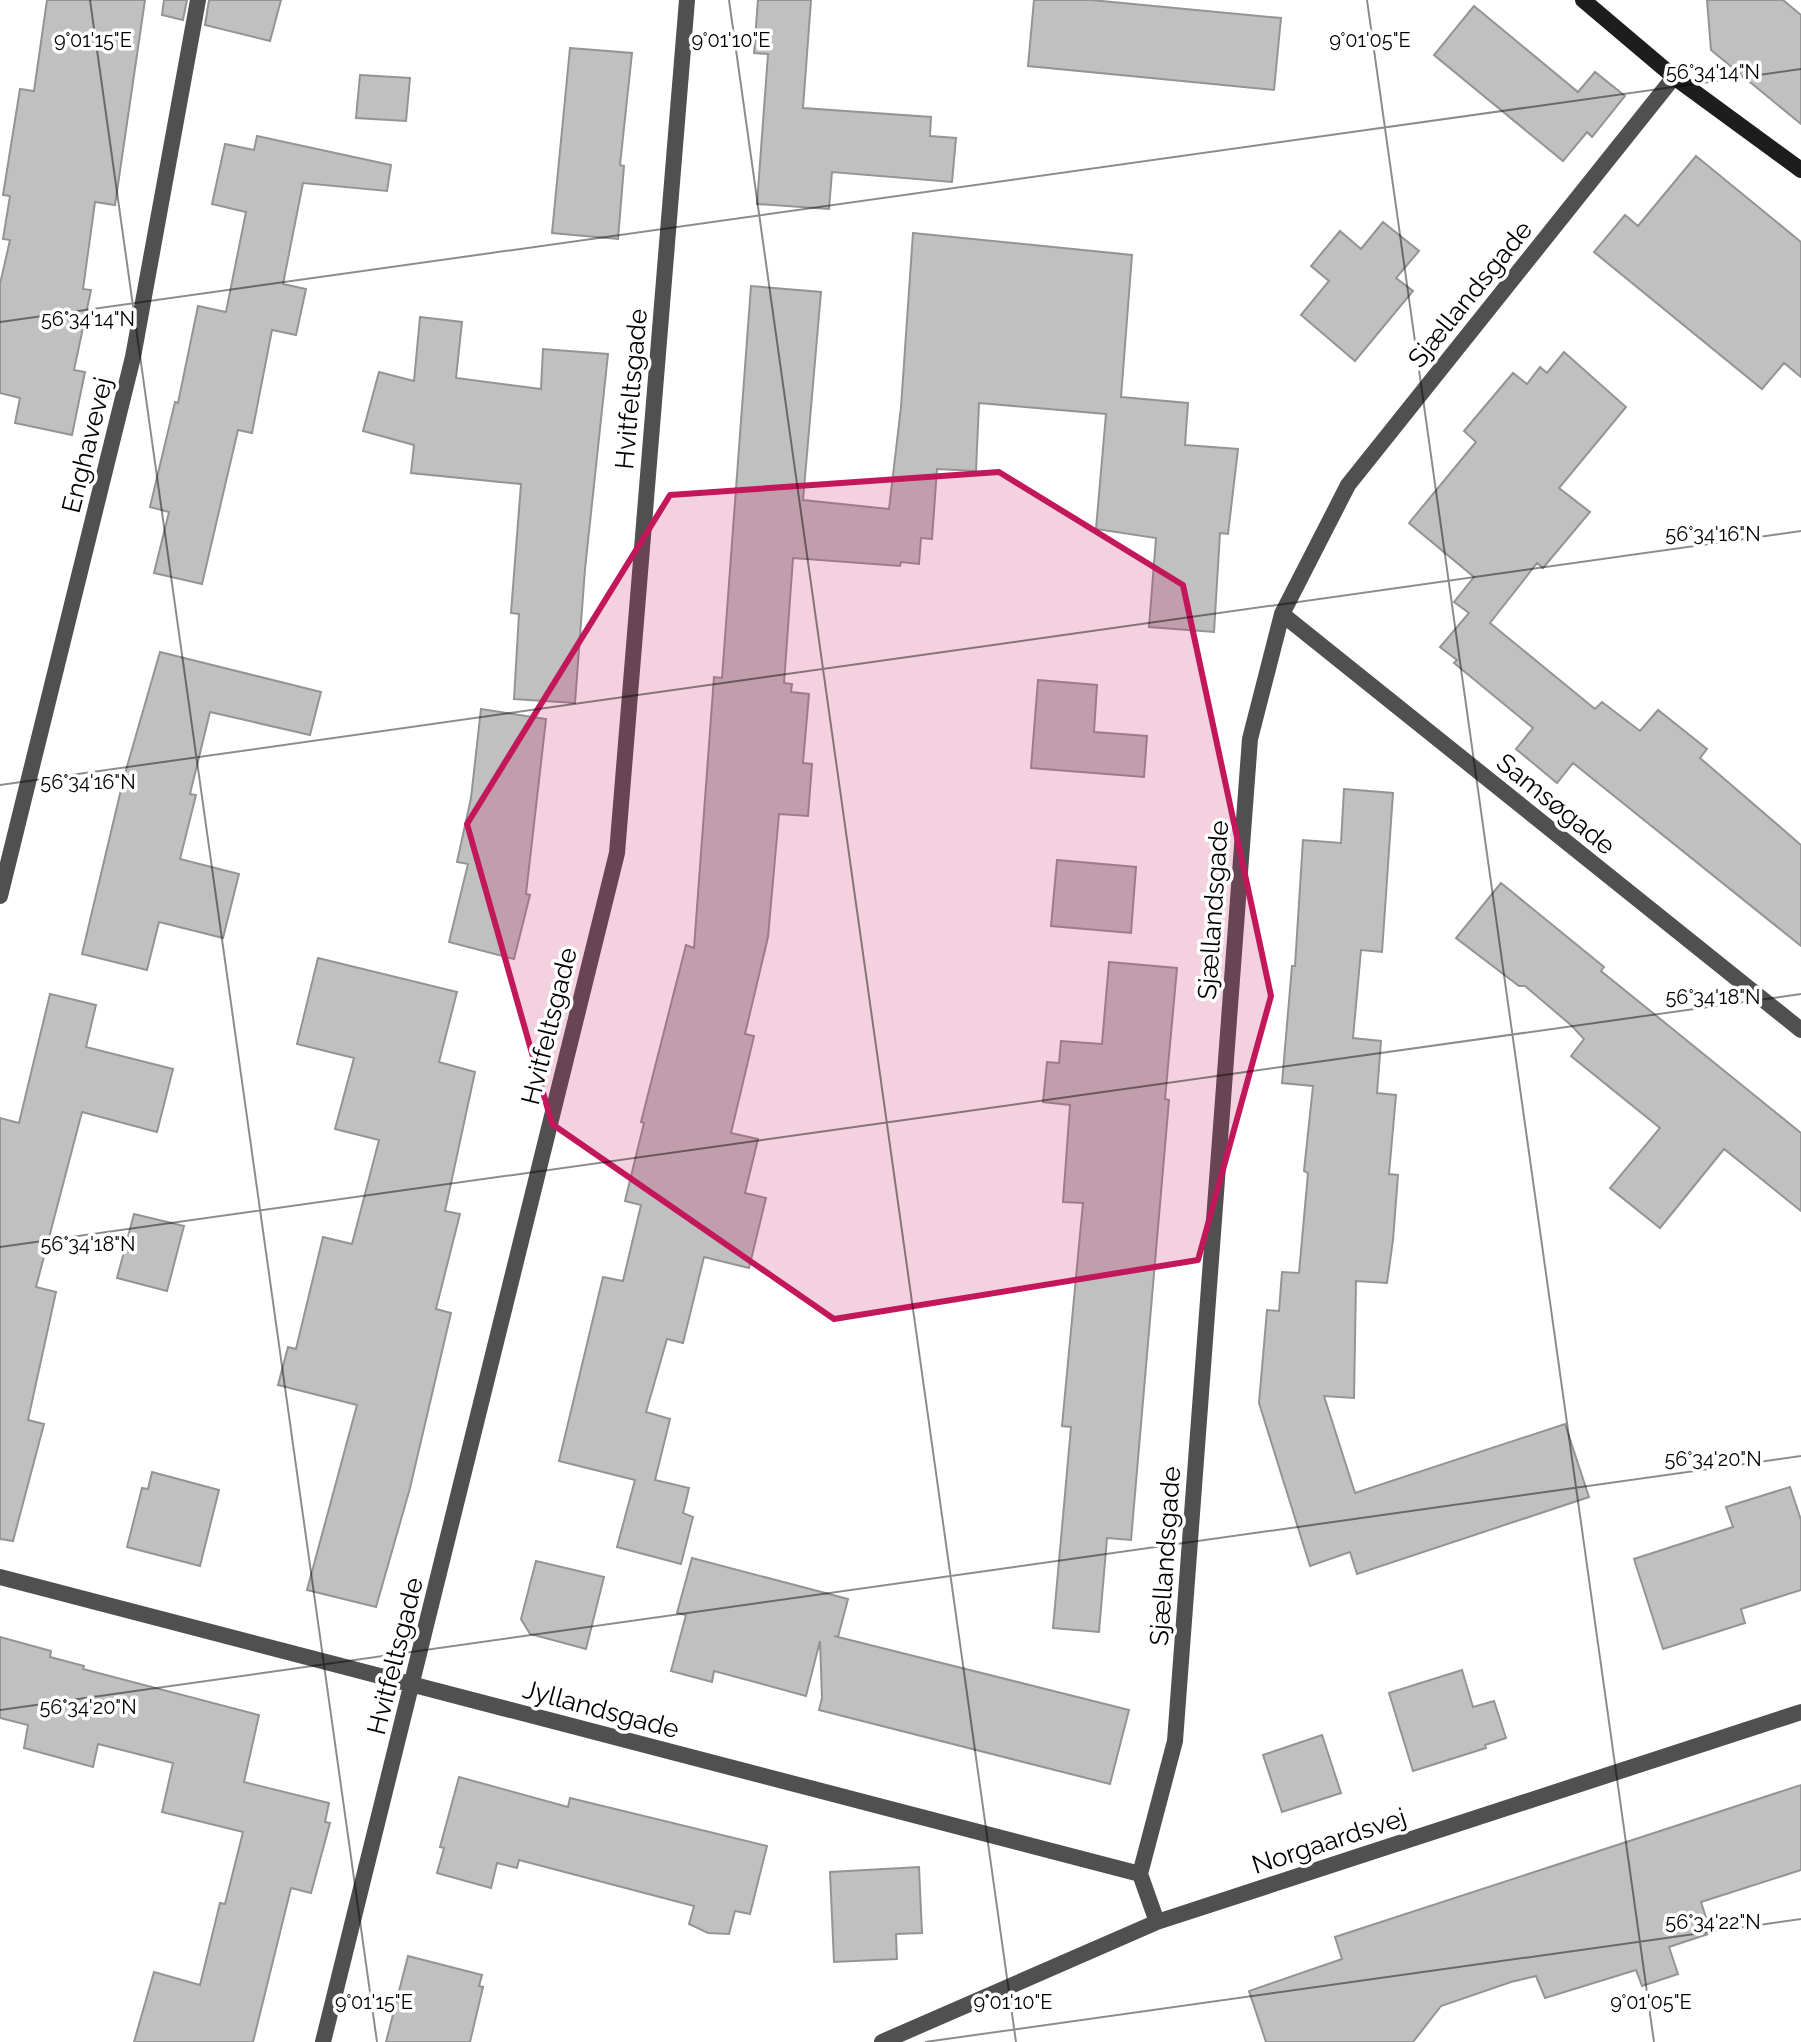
<svg xmlns="http://www.w3.org/2000/svg" width="1801" height="2042" font-family="Raleway,sans-serif">
  <style>
    .building { fill: #c0c0c0; stroke: #949494; stroke-width: 2 }
    .lines { fill: none; stroke-linecap: round; stroke-linejoin: round }
    .street { stroke: #505050; stroke-width: 16 }
    .secondary { stroke: #1d1d1d; stroke-width: 16 }
    .marked { fill: #c2185b; fill-opacity: 0.2; stroke: #c2185b; stroke-width: 6; stroke-linejoin: round }
    .ticks { fill: none; stroke: #000; stroke-width: 2; stroke-opacity: 0.45 }
    .labels { text-anchor: middle; dominant-baseline: central; stroke-width: 7; stroke-linejoin: round; paint-order: stroke }
    .street-label { font-size: 26px; fill: #000; stroke: #fff }
    .ticks-label { font-size: 20px; text-anchor: middle; fill: #000; stroke: #fff; stroke-width: 7; stroke-linejoin: round; paint-order: stroke }
  </style>
  <rect width="100%" height="100%" fill="#fff"/>
  <path class="building" d="M 47,0 L 145,0 L 115,205 L 95,202 L 83,289 L 91,290 L 74,370 L 85,372 L 72,435 L 15,423 L 20,398 L 0,393 L 0,284 L 10,240 L 3,239 L 10,196 L 3,195 L 20,89 L 34,91 Z
    M 164,0 L 187,0 L 183,20 L 162,15 Z
    M 209,0 L 281,0 L 270,41 L 205,25 Z
    M 758,0 L 811,0 L 803,108 L 931,117 L 930,136 L 956,138 L 952,182 L 832,172 L 829,209 L 757,204 L 768,54 L 754,53 Z
    M 1034,0 L 1091,0 L 1281,18 L 1274,90 L 1028,66 Z
    M 1707,0 L 1783,0 L 1801,15 L 1801,124 L 1711,50 Z
    M 1474,6 L 1578,92 L 1595,72 L 1625,96 L 1592,137 L 1587,132 L 1563,161 L 1434,55 Z
    M 570,48 L 632,53 L 620,165 L 624,166 L 618,239 L 552,233 Z
    M 360,75 L 410,78 L 406,121 L 356,118 Z
    M 257,136 L 391,165 L 387,191 L 303,183 L 283,284 L 306,289 L 296,335 L 272,330 L 252,433 L 238,430 L 202,584 L 154,573 L 169,512 L 150,507 L 175,402 L 178,403 L 198,306 L 226,312 L 246,212 L 212,204 L 225,144 L 254,150 Z
    M 1696,156 L 1801,242 L 1801,377 L 1784,363 L 1762,389 L 1594,252 L 1625,215 L 1638,226 Z
    M 1383,222 L 1419,251 L 1396,278 L 1413,291 L 1355,361 L 1301,315 L 1329,281 L 1311,266 L 1340,231 L 1361,249 Z
    M 913,233 L 1132,255 L 1121,397 L 1188,403 L 1185,445 L 1238,449 L 1228,534 L 1220,533 L 1214,632 L 1149,627 L 1156,538 L 1096,529 L 1106,414 L 979,403 L 976,471 L 937,469 L 932,539 L 921,538 L 919,564 L 901,562 L 900,566 L 793,558 L 784,683 L 792,684 L 791,692 L 809,694 L 803,763 L 812,764 L 808,816 L 779,814 L 768,937 L 745,1034 L 754,1036 L 731,1133 L 758,1139 L 745,1193 L 766,1198 L 749,1268 L 704,1257 L 683,1343 L 667,1339 L 646,1412 L 670,1419 L 655,1480 L 689,1488 L 683,1513 L 693,1517 L 681,1564 L 617,1547 L 635,1480 L 559,1461 L 603,1277 L 623,1281 L 641,1205 L 625,1201 L 644,1123 L 641,1122 L 686,945 L 694,948 L 714,677 L 722,678 L 751,286 L 821,292 L 803,500 L 889,509 L 901,407 Z
    M 420,317 L 462,322 L 456,378 L 541,389 L 543,349 L 608,354 L 585,569 L 575,703 L 514,699 L 519,614 L 511,613 L 521,484 L 411,473 L 414,445 L 363,431 L 379,372 L 414,381 Z
    M 1564,352 L 1626,407 L 1559,488 L 1590,512 L 1543,568 L 1537,563 L 1490,623 L 1595,709 L 1602,702 L 1640,731 L 1658,710 L 1707,749 L 1700,758 L 1801,845 L 1801,946 L 1573,763 L 1557,783 L 1516,749 L 1533,728 L 1454,663 L 1457,660 L 1440,647 L 1469,613 L 1454,602 L 1474,577 L 1409,523 L 1476,442 L 1464,431 L 1513,373 L 1527,384 L 1540,367 L 1547,373 Z
    M 160,652 L 321,692 L 310,735 L 210,712 L 190,794 L 196,795 L 180,859 L 239,874 L 223,938 L 159,922 L 147,970 L 82,954 L 124,777 Z
    M 1038,680 L 1097,685 L 1094,732 L 1147,736 L 1144,777 L 1031,768 Z
    M 481,709 L 546,719 L 526,894 L 530,895 L 514,959 L 449,942 L 468,864 L 457,862 L 471,798 Z
    M 1344,789 L 1393,793 L 1382,952 L 1361,950 L 1353,1038 L 1381,1041 L 1377,1093 L 1396,1095 L 1389,1174 L 1398,1175 L 1393,1240 L 1387,1283 L 1356,1281 L 1354,1398 L 1324,1396 L 1355,1493 L 1565,1424 L 1589,1497 L 1357,1574 L 1350,1552 L 1310,1566 L 1259,1403 L 1267,1310 L 1279,1311 L 1282,1272 L 1299,1273 L 1308,1173 L 1304,1171 L 1313,1086 L 1282,1083 L 1292,966 L 1295,966 L 1303,840 L 1341,843 Z
    M 1057,860 L 1136,867 L 1131,933 L 1051,926 Z
    M 1501,883 L 1604,967 L 1601,971 L 1801,1133 L 1801,1211 L 1724,1149 L 1660,1228 L 1610,1188 L 1660,1128 L 1571,1056 L 1584,1039 L 1572,1026 L 1525,986 L 1519,986 L 1456,938 Z
    M 318,958 L 457,992 L 439,1062 L 475,1072 L 445,1211 L 460,1214 L 436,1309 L 451,1313 L 410,1488 L 376,1607 L 307,1590 L 357,1405 L 278,1385 L 288,1347 L 296,1349 L 323,1237 L 352,1244 L 379,1140 L 335,1129 L 354,1058 L 297,1044 Z
    M 1109,962 L 1177,968 L 1165,1099 L 1169,1100 L 1131,1540 L 1107,1538 L 1099,1632 L 1053,1628 L 1071,1427 L 1062,1426 L 1083,1203 L 1063,1202 L 1070,1105 L 1043,1102 L 1047,1062 L 1059,1063 L 1061,1041 L 1102,1044 Z
    M 50,994 L 96,1005 L 86,1047 L 173,1069 L 157,1132 L 82,1112 L 36,1287 L 56,1292 L 28,1420 L 44,1424 L 13,1541 L 0,1539 L 0,1118 L 19,1123 Z
    M 134,1214 L 184,1226 L 167,1291 L 117,1278 Z
    M 152,1472 L 219,1490 L 200,1566 L 127,1547 L 142,1488 L 148,1489 Z
    M 1790,1487 L 1801,1520 L 1801,1590 L 1741,1609 L 1745,1623 L 1663,1649 L 1634,1559 L 1733,1527 L 1726,1507 Z
    M 692,1558 L 848,1599 L 838,1637 L 834,1636 L 1129,1710 L 1110,1784 L 819,1710 L 822,1698 L 820,1641 L 806,1696 L 714,1671 L 712,1682 L 671,1671 L 686,1615 L 677,1613 Z
    M 536,1561 L 604,1577 L 586,1649 L 530,1634 L 521,1619 Z
    M 0,1637 L 51,1651 L 50,1657 L 84,1666 L 83,1669 L 259,1715 L 244,1782 L 329,1803 L 325,1822 L 330,1823 L 311,1893 L 291,1888 L 253,2042 L 134,2042 L 154,1972 L 200,1985 L 220,1903 L 225,1904 L 243,1832 L 162,1812 L 173,1763 L 98,1744 L 93,1767 L 24,1748 L 28,1725 L 0,1718 Z
    M 1462,1670 L 1473,1707 L 1494,1701 L 1506,1738 L 1485,1745 L 1486,1748 L 1413,1771 L 1389,1693 Z
    M 1322,1735 L 1341,1793 L 1282,1812 L 1263,1755 Z
    M 459,1777 L 568,1807 L 570,1798 L 767,1846 L 750,1914 L 735,1911 L 729,1934 L 708,1933 L 689,1924 L 694,1906 L 519,1860 L 517,1868 L 497,1863 L 491,1888 L 437,1873 L 444,1848 L 440,1847 Z
    M 1801,1785 L 1801,1870 L 1701,1902 L 1711,1933 L 1669,1947 L 1678,1974 L 1642,1986 L 1636,1970 L 1545,1998 L 1536,1976 L 1511,1982 L 1441,2006 L 1413,2042 L 1266,2042 L 1249,1991 L 1342,1959 L 1335,1937 Z
    M 919,1867 L 922,1933 L 896,1934 L 897,1959 L 834,1962 L 830,1872 Z
    M 408,1956 L 482,1975 L 479,1986 L 483,1987 L 470,2042 L 386,2042 Z"/>
  <g class="lines">
    <path class="street" d="M 1282,614 L 1801,1030
      M 0,896 L 133,357 L 198,0
      M 0,1577 L 1140,1874 L 1157,1922
      M 1140,1874 L 1175,1741 L 1250,739 L 1282,614 L 1348,485 L 1674,77
      M 323,2042 L 617,853 L 687,0
      M 882,2042 L 1157,1922 L 1801,1712"/>
    <path class="secondary" d="M 1583,0 L 1674,77 L 1801,170"/>
  </g>
  <path class="marked" d="M 999,472 L 1183,585 L 1271,996 L 1198,1260 L 834,1319 L 552,1124 L 467,824 L 670,495 Z"/>
  <path class="ticks" d="M 90,0 L 377,2042M 729,0 L 1016,2042M 1367,0 L 1654,2042M 0,322 L 1801,69M 0,785 L 1801,531M 0,1247 L 1801,994M 0,1710 L 1801,1456M 925,2042 L 1801,1919"/>
  <g class="labels">
    <g class="street-label">
      <text transform="translate(1470 294) rotate(-51)">Sjællandsgade</text>
      <text transform="translate(631 389) rotate(-85)">Hvitfeltsgade</text>
      <text transform="translate(87 445) rotate(-76)">Enghavevej</text>
      <text transform="translate(1556 804) rotate(39)">Samsøgade</text>
      <text transform="translate(1213 910) rotate(-86)">Sjællandsgade</text>
      <text transform="translate(549 1026) rotate(-76)">Hvitfeltsgade</text>
      <text transform="translate(1165 1556) rotate(-86)">Sjællandsgade</text>
      <text transform="translate(395 1656) rotate(-76)">Hvitfeltsgade</text>
      <text transform="translate(601 1709) rotate(15)">Jyllandsgade</text>
      <text transform="translate(1329 1841) rotate(-18)">Norgaardsvej</text>
    </g>
  </g>
  <g class="ticks-label">
    <text x="93" y="47">9°01'15"E</text>
    <text x="731" y="47">9°01'10"E</text>
    <text x="1370" y="47">9°01'05"E</text>
    <text x="1713" y="79">56°34'14"N</text>
    <text x="88" y="326">56°34'14"N</text>
    <text x="1713" y="541">56°34'16"N</text>
    <text x="88" y="789">56°34'16"N</text>
    <text x="1713" y="1004">56°34'18"N</text>
    <text x="88" y="1251">56°34'18"N</text>
    <text x="1713" y="1466">56°34'20"N</text>
    <text x="88" y="1714">56°34'20"N</text>
    <text x="1713" y="1929">56°34'22"N</text>
    <text x="374" y="2009">9°01'15"E</text>
    <text x="1013" y="2009">9°01'10"E</text>
    <text x="1651" y="2009">9°01'05"E</text>
  </g>
</svg>
